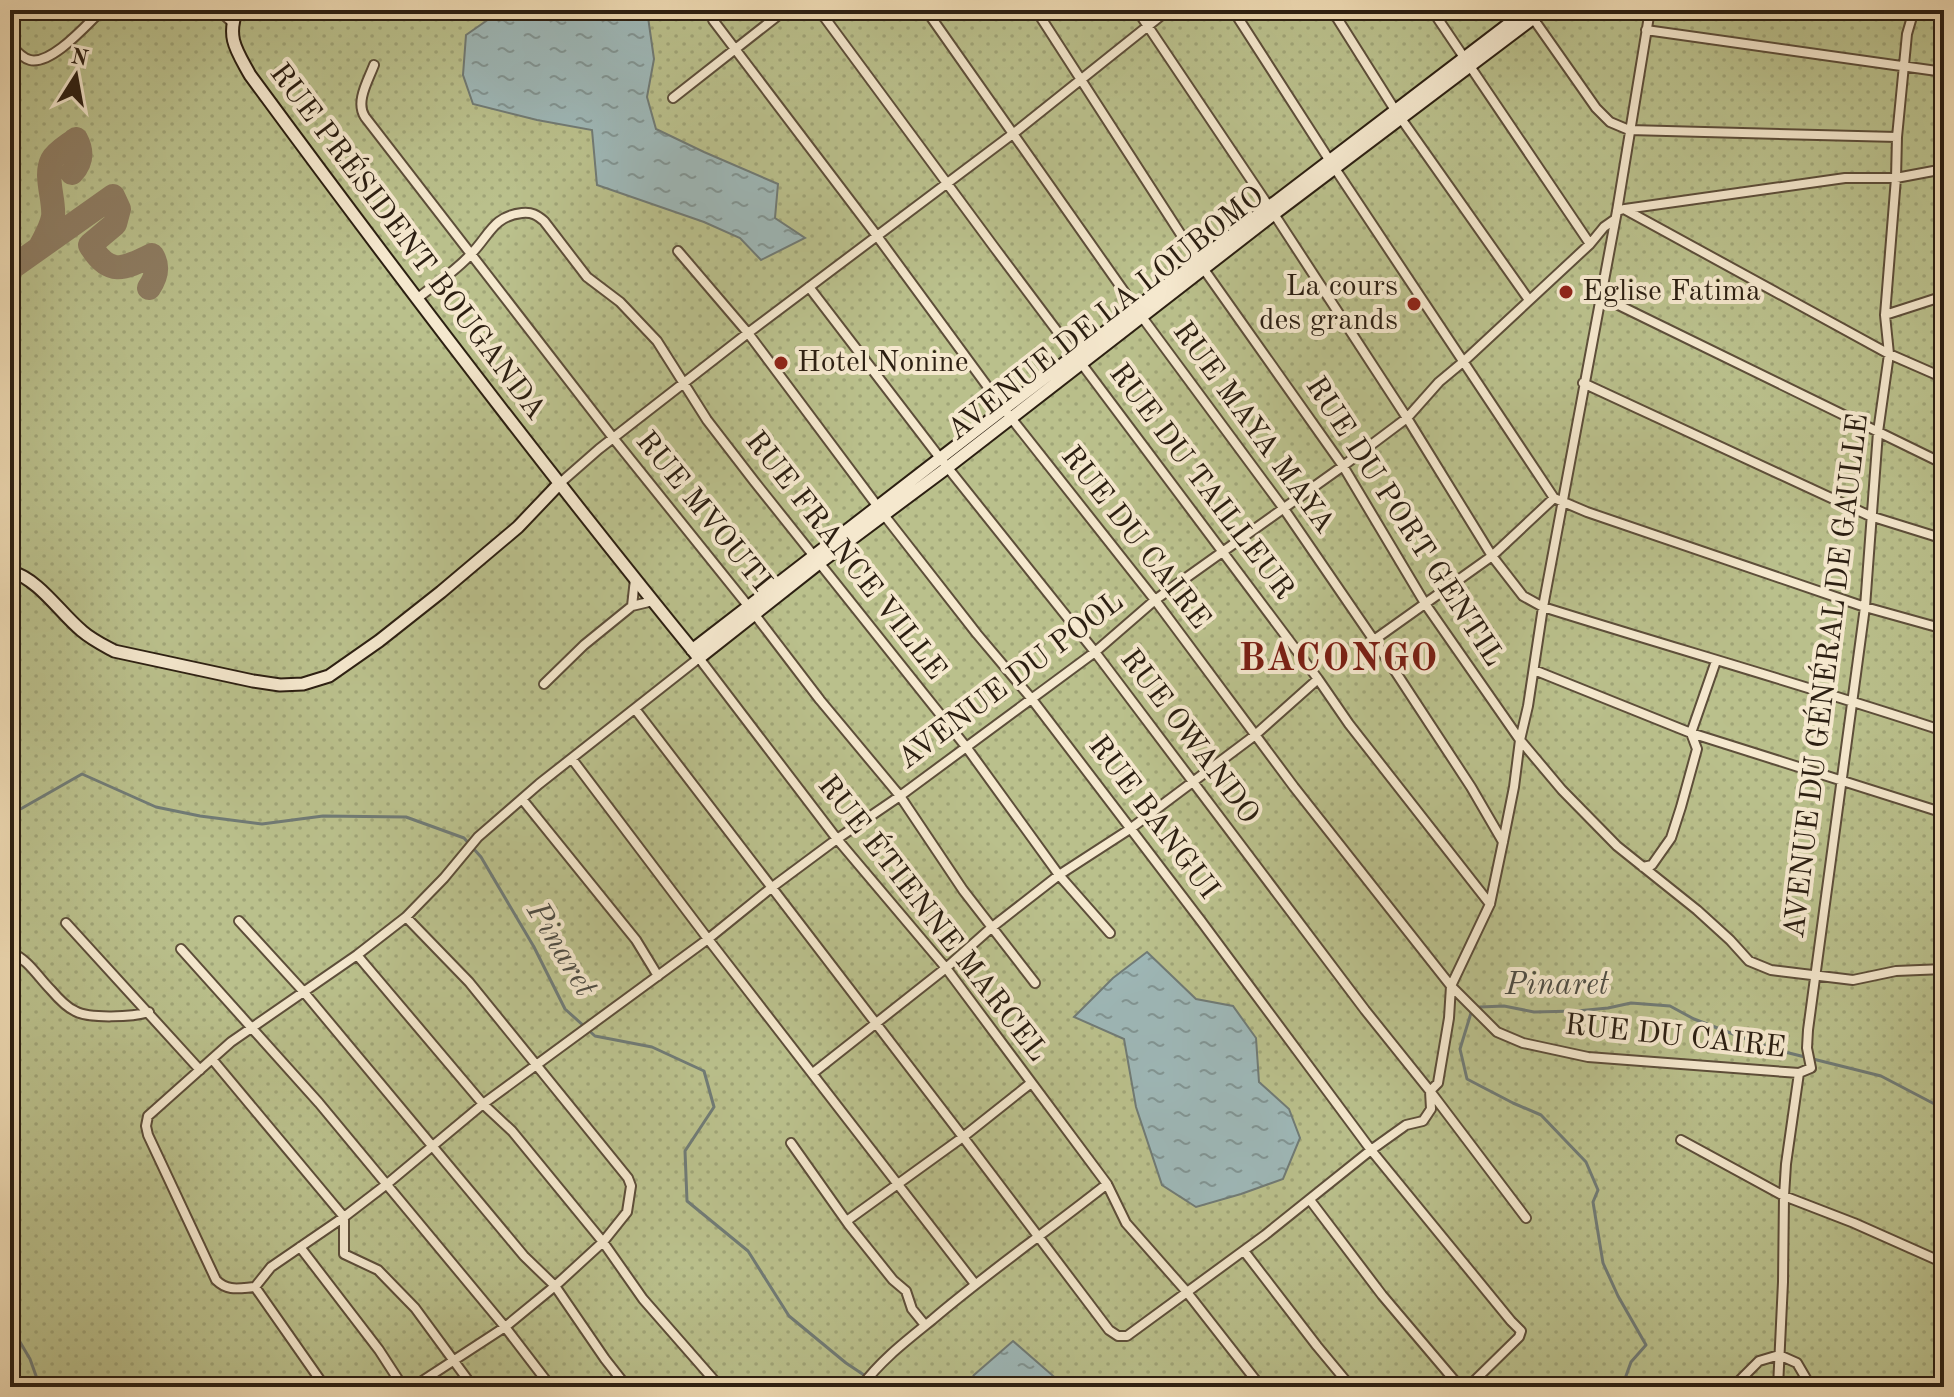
<svg xmlns="http://www.w3.org/2000/svg" width="1954" height="1397" font-family="'Old Standard TT',serif">
  <style>
    .grass { fill: url(#grass-dots); stroke: #73704f; stroke-width: 2 }
    .water { fill: url(#water-ripples); stroke: #707b76; stroke-width: 2 }
    .lines { fill: none; stroke-linecap: round; stroke-linejoin: round }
    .stream { stroke: #707b76; stroke-width: 3 }
    .taxiway { stroke: #8e7d63; stroke-width: 24 }
    .street-casing { stroke: #5d4e3a; stroke-width: 12 }
    .secondary-casing { stroke: #2c1f12; stroke-width: 15 }
    .street { stroke: #f5e8ce; stroke-width: 8 }
    .secondary { stroke: #f5e8ce; stroke-width: 11 }
    .poi-dot { fill: #8f2418; stroke: #f5e8ce; stroke-width: 3 }
    .labels { text-anchor: middle; dominant-baseline: central; stroke-width: 8; stroke-linejoin: round; paint-order: stroke }
    .street-label { font-size: 30px; fill: #2c1f12; stroke: #f5e8ce }
    .poi-label { font-size: 30px; fill: #2c1f12; stroke: #f5e8ce; text-anchor: start }
    .water-label { font-size: 32px; font-style: italic; fill: #4e4d44; stroke: #f5e8ce }
    .district-label { font-size: 38px; font-weight: bold; letter-spacing: 2px; fill: #7a1f14; stroke: #f5e8ce }
  </style>
  <defs>
    <pattern id="grass-dots" width="8" height="8" patternUnits="userSpaceOnUse" patternTransform="scale(2)"><rect width="8" height="8" fill="#bac08c"/><path d="M2 2h.1M6 6h.1" fill="none" stroke="#a0a578" stroke-width="1.8" stroke-linecap="round"/></pattern>
    <pattern id="water-ripples" width="26" height="14" patternUnits="userSpaceOnUse" patternTransform="scale(2)"><rect width="26" height="14" fill="#9eb8b8"/><path d="M2 4q2-2 4 0t4 0M15 11q2-2 4 0t4 0" fill="none" stroke="#819594"/></pattern>
  </defs>
  <rect width="100%" height="100%" fill="#efdbb4"/>
  <filter id="stains"><feTurbulence type="fractalNoise" baseFrequency=".0025" numOctaves="4"/><feColorMatrix values="0 0 0 0 .2 0 0 0 0 .09 0 0 0 0 .02 0 0 0 .5 -.17"/></filter>
  <radialGradient id="worn" r=".72"><stop offset=".6" stop-color="#630" stop-opacity="0"/><stop offset="1" stop-color="#630" stop-opacity=".3"/></radialGradient>
  <path class="grass" d="M 10,10 L 1944,10 L 1944,1387 L 10,1387 Z"/>
  <path class="water" d="M 502,10 L 647,10 L 654,59 L 647,97 L 656,129 L 704,152 L 778,184 L 775,218 L 805,238 L 761,260 L 740,238 L 704,222 L 597,185 L 592,130 L 537,120 L 473,104 L 463,75 L 466,35 Z
    M 1147,952 L 1196,999 L 1233,1006 L 1256,1038 L 1259,1082 L 1289,1109 L 1300,1138 L 1283,1179 L 1241,1194 L 1196,1207 L 1162,1185 L 1136,1107 L 1124,1039 L 1074,1017 L 1113,978 Z
    M 1013,1341 L 1060,1382 L 1071,1387 L 966,1387 L 974,1375 Z"/>
  <g class="lines">
    <path class="stream" d="M 10,815 L 82,774 L 156,807 L 200,816 L 262,824 L 323,816 L 406,817 L 464,838 L 481,857 L 534,947 L 565,1009 L 595,1036 L 652,1047 L 704,1071 L 714,1107 L 685,1151 L 687,1201 L 748,1251 L 789,1316 L 846,1363 L 882,1387
      M 10,1325 L 30,1359 L 40,1387
      M 959,1387 L 967,1381 L 972,1382
      M 1622,1387 L 1631,1362 L 1646,1345 L 1618,1296 L 1603,1263 L 1593,1202 L 1598,1190 L 1586,1162 L 1541,1115 L 1513,1103 L 1467,1079 L 1460,1049 L 1471,1013 L 1480,1007 L 1504,1006 L 1534,1012 L 1577,1011 L 1608,1008 L 1631,1003 L 1670,1006 L 1694,1019 L 1754,1042 L 1785,1052 L 1881,1076 L 1944,1109"/>
    <path class="taxiway" d="M 40,247 C 45,237 51,228 53,217 C 55,200 44,176 52,160 C 57,151 69,145 76,139 C 83,152 82,162 72,173
      M 10,269 L 113,196 L 119,209 L 115,224 L 90,245 C 109,277 124,269 152,255 C 159,266 157,276 149,288"/>
    <defs>
      <path id="street" d="M 218,10 L 233,23
        M 819,10 L 994,247 L 1318,679 L 1349,724 L 1490,904
        M 926,10 L 1142,317 L 1284,509 L 1395,671 L 1471,787 L 1503,842
        M 1036,10 L 1198,261 L 1343,466 L 1426,605 L 1520,740 L 1562,790 L 1617,846 L 1697,910 L 1730,940 L 1749,961 L 1771,970 L 1853,980 L 1896,971 L 1944,969
        M 1137,10 L 1274,214 L 1407,418 L 1492,556 L 1523,596 L 1543,607 C 1677,649 1811,687 1944,731
        M 1233,10 L 1330,161 L 1554,498 L 1587,512 L 1865,607 L 1944,629
        M 1332,10 L 1395,110 L 1529,300
        M 1432,10 L 1590,244
        M 1530,14 L 1596,108 L 1610,122 L 1629,130 L 1897,137
        M 713,20 L 877,236 L 1004,409 L 1155,600 L 1294,787 L 1451,986 L 1497,1032 L 1523,1043 L 1588,1057 L 1799,1073
        M 1646,30 L 1944,72
        M 10,44 C 15,50 22,58 30,60 C 52,65 87,24 102,10
        M 374,65 C 368,81 355,102 365,117 L 614,439 L 749,607 L 820,700 L 900,796 L 963,890 L 1035,983
        M 673,98 L 785,10
        M 1625,209 L 1845,178 L 1896,178 L 1944,169
        M 1617,211 L 1624,209 L 1889,354 L 1944,378
        M 678,251 L 748,333 L 884,515 L 977,634 L 1031,698 L 1201,921 L 1371,1150 L 1511,1321 L 1521,1331 L 1519,1337 L 1468,1387
        M 809,287 L 940,458 L 1095,652 L 1365,1010 L 1430,1091 L 1526,1218
        M 1600,296 L 1944,464
        M 418,298 C 435,284 456,271 471,254 C 489,236 493,216 522,213 C 532,212 537,215 544,221 L 587,277 L 620,302 L 657,341 L 707,420 L 754,481 L 967,748 L 1059,875 L 1110,933
        M 1885,315 L 1944,296
        M 1583,383 L 1870,516 L 1944,539
        M 559,484 L 599,449 L 748,333 L 1014,133 L 1168,10
        M 632,606 L 635,579
        M 1374,640 L 1492,556 L 1554,498
        M 1534,670 L 1691,733 L 1944,813
        M 544,684 L 584,645 L 632,606 L 653,601
        M 635,709 L 963,1137 L 1109,1330 L 1118,1336 L 1127,1336 L 1265,1235 L 1371,1150 L 1406,1125 L 1423,1121 L 1431,1109 L 1430,1091 L 1438,1083 L 1449,1018 L 1451,986 L 1490,904 L 1503,842 L 1514,787 L 1520,740 L 1528,706 L 1543,607 L 1617,211 L 1650,10
        M 572,759 L 708,939 L 975,1284
        M 522,799 L 636,940 L 658,976
        M 1643,867 L 1652,865 L 1671,838 L 1681,807 L 1697,749 L 1691,733 L 1716,661
        M 406,917 L 469,982 L 628,1178 L 631,1186 L 627,1212 L 603,1242 L 555,1286 L 505,1327 L 413,1387
        M 239,921 L 303,991 L 524,1256 L 555,1286 L 605,1359 L 627,1387
        M 66,923 L 200,1070
        M 181,949 L 319,1103 L 505,1327 L 551,1387
        M 10,952 C 29,960 37,976 51,990 C 57,997 66,1007 75,1011 C 89,1019 133,1017 149,1012
        M 357,955 L 483,1104 L 512,1131 L 603,1242 L 643,1299 L 720,1387
        M 212,1059 L 344,1217 L 344,1254 L 378,1270 L 415,1308 L 473,1387
        M 813,1073 L 946,968 L 991,928 L 1059,875 L 1130,829 L 1254,736 L 1318,679
        M 1681,1140 L 1784,1196 L 1854,1223 L 1944,1263
        M 791,1143 L 849,1225 L 893,1280 L 906,1291 L 912,1309 L 925,1325
        M 1310,1200 L 1382,1295 L 1460,1387
        M 848,1220 L 963,1137 L 1031,1083
        M 300,1247 L 379,1350 L 403,1387
        M 1244,1251 L 1317,1346 L 1351,1387
        M 255,1287 L 325,1387
        M 861,1387 C 881,1360 906,1341 932,1320 C 988,1272 1049,1230 1107,1184
        M 1261,1387 L 1186,1291 L 1126,1223 L 1107,1184 L 946,968 L 837,839 L 699,658 L 539,784 L 478,837 L 444,878 L 406,917 L 357,955 L 231,1042 L 148,1116 L 146,1126 L 148,1135 L 216,1280 C 228,1292 240,1288 255,1287 L 271,1267 L 344,1217 L 387,1184 L 483,1104 L 708,939 L 771,888 L 837,839 L 900,796 L 1095,652 L 1155,600 L 1343,466 L 1407,418 L 1439,382 L 1463,362 L 1590,244 L 1604,227 L 1614,220
        M 1733,1387 L 1759,1361 L 1779,1355 L 1797,1363 L 1811,1387
        M 1778,1387 L 1783,1282 L 1784,1196 L 1786,1164 L 1799,1073 L 1811,1068 L 1807,1048 L 1808,1030 L 1865,607 L 1878,432 L 1889,354 L 1885,315 L 1896,178 L 1897,137 L 1907,34 L 1914,10"/>
      <path id="secondary" d="M 237,10 C 226,38 237,51 250,75 C 395,272 544,468 699,658 L 818,564 L 948,467 L 1274,214 L 1544,10
        M 10,571 C 40,580 59,612 82,631 C 91,639 103,645 114,651 L 253,681 L 280,685 L 303,684 L 329,676 L 379,641 L 441,592 L 518,527 L 559,484
        M 692,650 L 1004,409 L 1527,10"/>
    </defs>
    <use href="#street" class="street-casing"/>
    <use href="#secondary" class="secondary-casing"/>
    <use href="#street" class="street"/>
    <use href="#secondary" class="secondary"/>
  </g>
  <g class="poi-dot">
    <circle cx="1566" cy="292" r="8"/>
    <circle cx="1414" cy="304" r="8"/>
    <circle cx="781" cy="363" r="8"/>
  </g>
  <g class="labels">
    <g class="street-label">
      <text transform="translate(407 242) rotate(53)">RUE PRÉSIDENT BOUGANDA</text>
      <text transform="translate(1106 314) rotate(-38)">AVENUE DE LA LOUBOMO</text>
      <text transform="translate(1253 428) rotate(54)">RUE MAYA MAYA</text>
      <text transform="translate(1201 482) rotate(53)">RUE DU TAILLEUR</text>
      <text transform="translate(703 512) rotate(51)">RUE MVOUTI</text>
      <text transform="translate(1404 522) rotate(57)">RUE DU PORT GENTIL</text>
      <text transform="translate(1135 538) rotate(52)">RUE DU CAIRE</text>
      <text transform="translate(845 556) rotate(52)">RUE FRANCE VILLE</text>
      <text transform="translate(1827 676) rotate(-83)">AVENUE DU GÉNÉRAL DE GAULLE</text>
      <text transform="translate(1011 681) rotate(-37)">AVENUE DU POOL</text>
      <text transform="translate(1189 737) rotate(53)">RUE OWANDO</text>
      <text transform="translate(1153 818) rotate(53)">RUE BANGUI</text>
      <text transform="translate(932 919) rotate(52)">RUE ÉTIENNE MARCEL</text>
      <text transform="translate(1675 1037) rotate(6)">RUE DU CAIRE</text>
    </g>
    <g class="poi-label">
      <text x="1398" y="287" text-anchor="end">La cours<tspan x="1398" dy="34">des grands</tspan></text>
      <text x="1582" y="292">Eglise Fatima</text>
      <text x="797" y="363">Hotel Nonine</text>
    </g>
    <g class="water-label">
      <text transform="translate(560 950) rotate(59)">Pinaret</text>
      <text x="1557" y="986">Pinaret</text>
    </g>
    <g class="district-label">
      <text x="1339" y="660">BACONGO</text>
    </g>
  </g>
  <rect width="1954" height="1397" fill="none" stroke="#efdbb4" stroke-width="40"/>
  <rect x="12" y="12" width="1930" height="1373" fill="none" stroke="#2c1f12" stroke-width="4"/>
  <rect x="20" y="20" width="1914" height="1357" fill="none" stroke="#2c1f12" stroke-width="2"/>
  <g transform="translate(76 76) rotate(11)" stroke="#f5e8ce" stroke-width="6" paint-order="stroke">
  <path d="M0-6L14 30L0 20L-14 30Z" fill="#2c1f12"/>
  <text y="-12" font-size="22" font-weight="bold" text-anchor="middle" fill="#2c1f12">N</text>
  </g>
  <rect width="100%" height="100%" filter="url(#stains)"/>
  <rect width="100%" height="100%" fill="url(#worn)"/>
</svg>
